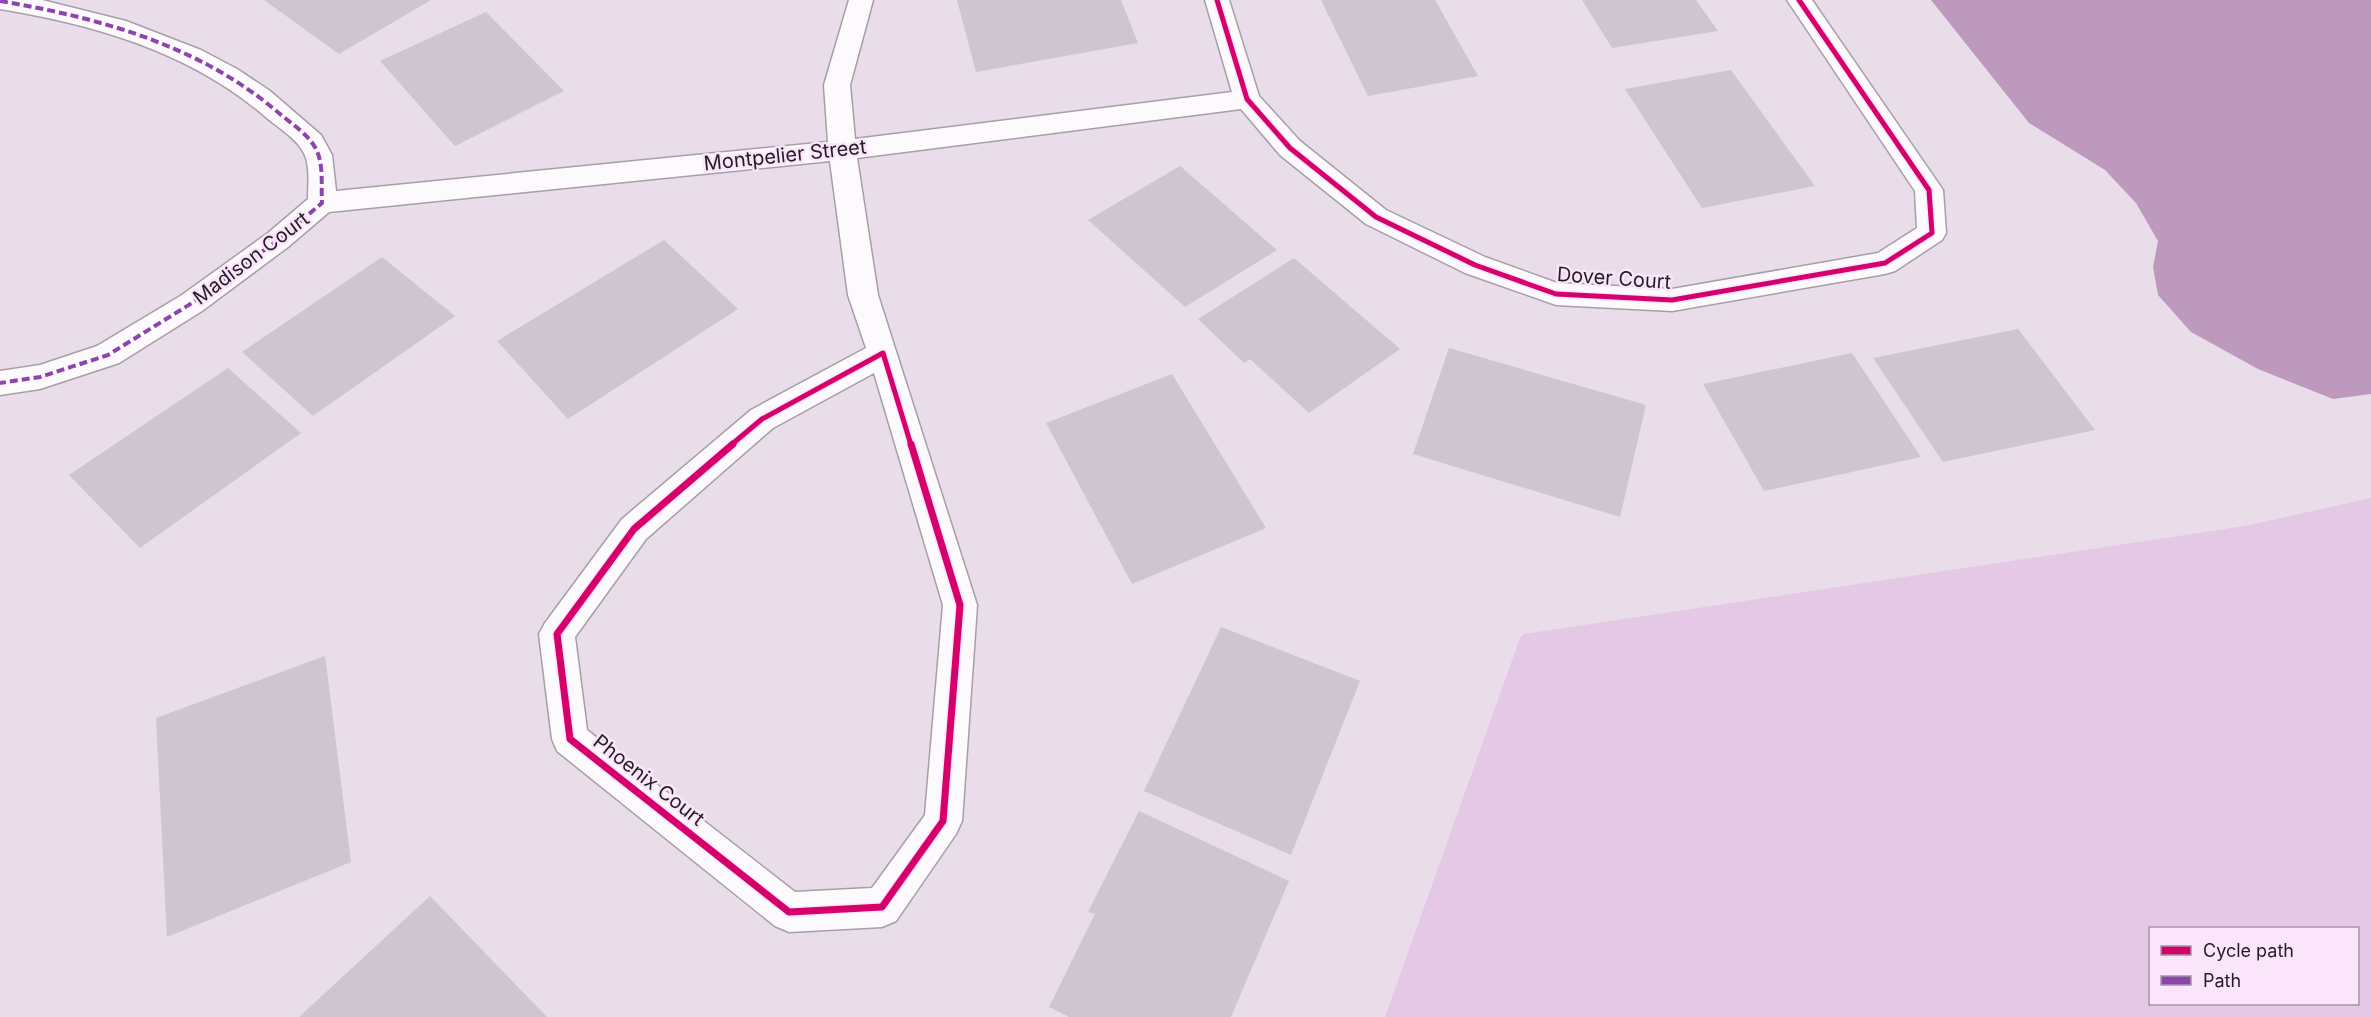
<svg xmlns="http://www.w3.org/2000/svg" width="2371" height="1017" font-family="Inter,sans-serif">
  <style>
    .green { fill: #e5c8e5; fill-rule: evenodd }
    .water { fill: #bd9abd }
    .building { fill: #cec5ce }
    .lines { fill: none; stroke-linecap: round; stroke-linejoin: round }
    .street-casing { stroke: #a79ea7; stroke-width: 3 }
    .street { fill: #fcfafc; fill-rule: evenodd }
    .quiet { stroke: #8e44ad; stroke-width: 4; stroke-dasharray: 8 4; stroke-linecap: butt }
    .cycleway-far1-casing { stroke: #fae5fa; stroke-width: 8 }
    .cycleway-casing { stroke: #fae5fa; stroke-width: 10 }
    .cycleway-far1 { stroke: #d6006c; stroke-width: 5 }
    .cycleway { stroke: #d6006c; stroke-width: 7 }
    .labels { text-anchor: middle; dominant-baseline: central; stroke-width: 5; stroke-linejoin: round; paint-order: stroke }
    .street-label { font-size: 20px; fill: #251d25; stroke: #fae5fa }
  </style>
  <rect width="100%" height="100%" fill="#e8dde8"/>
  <path class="green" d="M 2371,498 L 2371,1017 L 1385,1017 L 1520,638 L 1524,634 L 2245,526 ZM 2358,928 L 2358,1004 L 2150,1004 L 2150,928 Z"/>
  <path class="water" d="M 1931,0 L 2371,0 L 2371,394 L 2333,399 L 2258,369 L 2191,332 L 2158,295 L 2153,267 L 2158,241 L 2136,203 L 2105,170 L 2029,123 Z"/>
  <path class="building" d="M 264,0 L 431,0 L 339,54 Z
    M 957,0 L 1121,0 L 1138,43 L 976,72 Z
    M 1321,0 L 1435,0 L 1478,76 L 1368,96 Z
    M 1582,0 L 1696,0 L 1718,31 L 1612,48 Z
    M 486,12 L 564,91 L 455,146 L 380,61 Z
    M 1731,70 L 1815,186 L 1702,208 L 1625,89 Z
    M 1180,166 L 1277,250 L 1185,307 L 1088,220 Z
    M 664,240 L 738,309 L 568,419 L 497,341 Z
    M 382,257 L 455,316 L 313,416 L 242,352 Z
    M 1294,258 L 1400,349 L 1309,413 L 1250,359 L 1244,363 L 1198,319 Z
    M 2018,329 L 2095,430 L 1943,462 L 1873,358 Z
    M 1449,348 L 1646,405 L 1620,517 L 1413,454 Z
    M 1852,353 L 1921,457 L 1764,491 L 1703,384 Z
    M 228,368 L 301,433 L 140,548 L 69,475 Z
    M 1172,374 L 1266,528 L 1132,584 L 1046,423 Z
    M 1221,627 L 1360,681 L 1291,855 L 1144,791 Z
    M 325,656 L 351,862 L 167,937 L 156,718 Z
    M 1139,811 L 1289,881 L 1231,1017 L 1069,1017 L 1049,1007 L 1095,914 L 1088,912 Z
    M 430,896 L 547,1017 L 299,1017 Z"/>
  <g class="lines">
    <defs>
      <path id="street" d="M 0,0 L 42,0 L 126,21 L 201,50 L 237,69 L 270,91 L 321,135 L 332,155 L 336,191 L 828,142 L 824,85 L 849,0 L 873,0 L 850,85 L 855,139 L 1232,92 L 1205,0 L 1229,0 L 1259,96 L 1300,141 L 1386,210 L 1485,257 L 1557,283 L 1672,289 L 1878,253 L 1917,228 L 1915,191 L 1787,0 L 1812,0 L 1943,190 L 1946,233 L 1942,240 L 1895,271 L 1885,274 L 1672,311 L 1556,305 L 1465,273 L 1366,224 L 1280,155 L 1241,109 L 857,158 L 878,295 L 977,605 L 962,821 L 956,834 L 896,921 L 882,927 L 789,932 L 775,926 L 557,751 L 552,739 L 539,634 L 545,623 L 622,519 L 751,410 L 866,348 L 848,295 L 830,161 L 329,212 L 288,247 L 202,311 L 119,363 L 40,389 L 0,395 L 0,371 L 40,365 L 97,346 L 182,295 L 268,233 L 308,199 C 308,184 311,163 302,150 C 295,138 279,128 268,119 C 193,53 97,25 0,9 ZM 874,373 L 943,605 L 925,815 L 872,888 L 795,892 L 587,730 L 575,637 L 646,539 L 773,428 Z"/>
    </defs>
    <use href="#street" class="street-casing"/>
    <use href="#street" class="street"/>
    <path class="quiet" d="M 0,1 C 101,18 201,46 280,114 C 292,124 309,135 316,149 C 324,165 321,186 322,203 L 278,240 L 192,303 L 108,355 L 40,377 L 0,383"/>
    <defs>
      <path id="cycleway-far1" d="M 1217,0 L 1247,99 L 1290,148 L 1376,217 L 1475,265 L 1556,294 L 1672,300 L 1885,263 L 1932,233 L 1929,190 L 1799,0
        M 731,445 L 762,419 L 883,353 L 911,445"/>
      <path id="cycleway" d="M 733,444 L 634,529 L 557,634 L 570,739 L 789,912 L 882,907 L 943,821 L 960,605 L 911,444"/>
    </defs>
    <use href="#cycleway-far1" class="cycleway-far1-casing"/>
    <use href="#cycleway" class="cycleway-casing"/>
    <use href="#cycleway-far1" class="cycleway-far1"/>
    <use href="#cycleway" class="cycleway"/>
  </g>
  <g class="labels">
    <g class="street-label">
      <text transform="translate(785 155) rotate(-6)">Montpelier Street</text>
      <text transform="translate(251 258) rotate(-37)">Madison Court</text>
      <text transform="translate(1614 278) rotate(4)">Dover Court</text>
      <text transform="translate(649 780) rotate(38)">Phoenix Court</text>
    </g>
  </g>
  <rect x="2149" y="927" width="210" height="78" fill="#fae5fa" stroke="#a595a5" stroke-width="1.5"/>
  <rect x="2161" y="946" width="30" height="9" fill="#d6006c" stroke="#a595a5" stroke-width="1.5"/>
  <text x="2203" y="957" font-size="18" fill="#251d25">Cycle path</text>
  <rect x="2161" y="976" width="30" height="9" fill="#8e44ad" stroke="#a595a5" stroke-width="1.5"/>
  <text x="2203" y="987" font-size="18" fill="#251d25">Path</text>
</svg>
